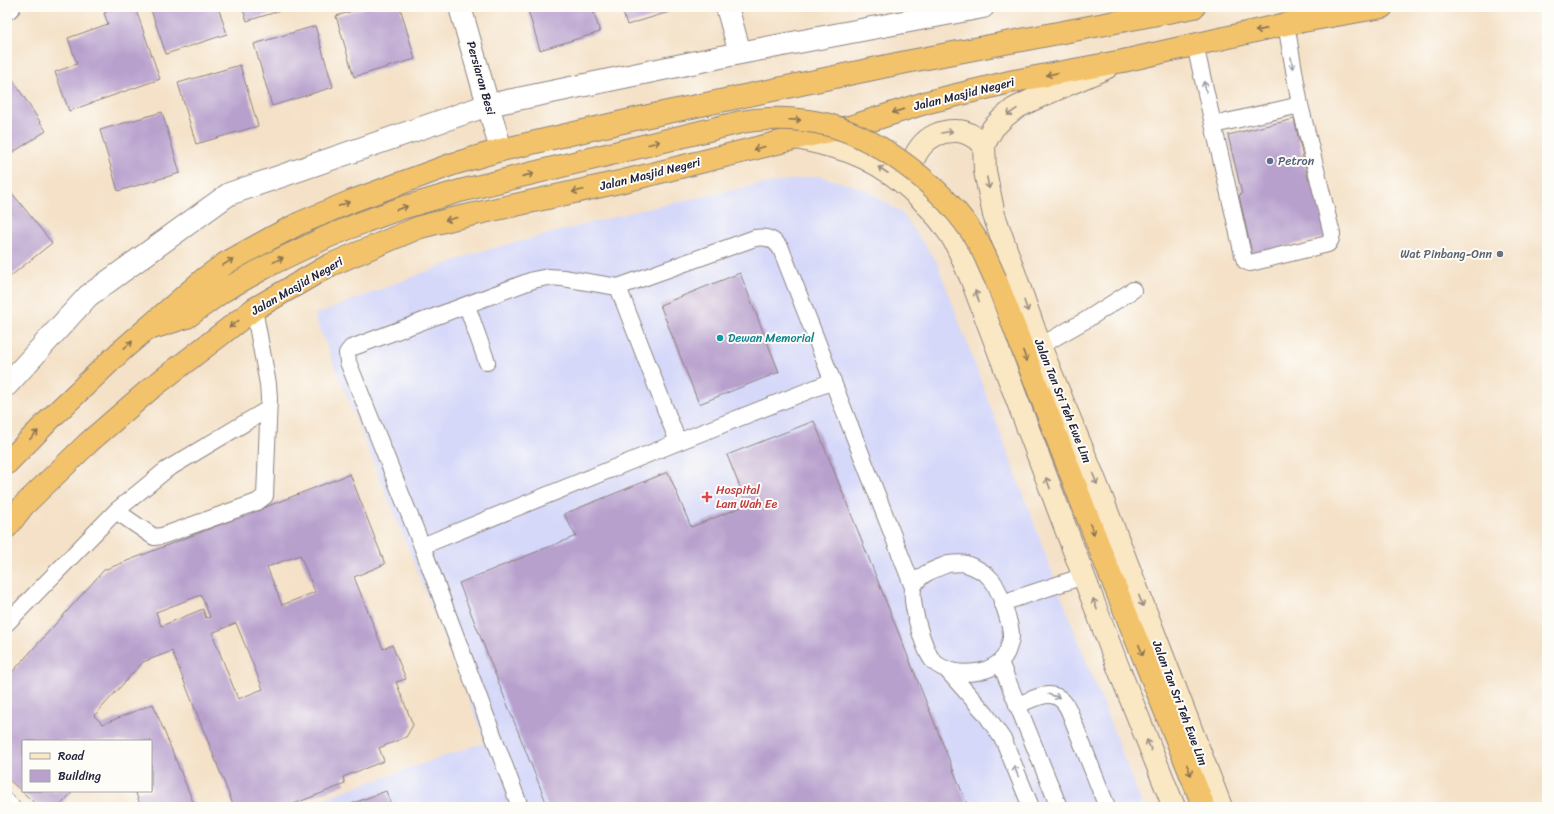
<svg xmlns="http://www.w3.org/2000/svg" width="1554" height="814" font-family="Sriracha,sans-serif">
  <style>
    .built { fill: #d5d8f9 }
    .building { fill: #b8a0cd; fill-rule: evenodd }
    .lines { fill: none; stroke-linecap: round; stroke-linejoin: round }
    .service-casing { stroke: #8b8281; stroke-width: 18 }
    .minor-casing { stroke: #8b8281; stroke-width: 24 }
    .secondary-casing { stroke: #8b8281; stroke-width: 24 }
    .trunk-casing { stroke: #8b8281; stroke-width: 24 }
    .service { stroke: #fff; stroke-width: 16 }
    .minor { stroke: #fff; stroke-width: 22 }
    .secondary { stroke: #fae7c3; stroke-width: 22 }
    .trunk { stroke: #f2c36a; stroke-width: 22 }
    .trunk-bridge-casing { stroke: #8b8281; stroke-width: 24; stroke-linecap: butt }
    .trunk-bridge { stroke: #f2c36a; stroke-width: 22 }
    .oneway { stroke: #8a7252 }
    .oneway2 { stroke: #9c9ca7 }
    .oneway3 { stroke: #998e86 }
    .service-dot { fill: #5c6f8a; stroke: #fdfcf7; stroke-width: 1.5 }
    .worship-dot { fill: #6b7280; stroke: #fdfcf7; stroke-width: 1.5 }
    .culture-dot { fill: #0f9aa8; stroke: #fdfcf7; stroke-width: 1.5 }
    .health-dot { fill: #e0444e; stroke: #fdfcf7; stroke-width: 1.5 }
    .labels { text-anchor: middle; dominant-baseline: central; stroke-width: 4; stroke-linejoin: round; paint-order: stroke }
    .street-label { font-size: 12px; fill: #22223b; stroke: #fdfcf7 }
    .service-label { font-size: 12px; fill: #4e5e75; stroke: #fdfcf7; text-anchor: start }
    .worship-label { font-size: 12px; fill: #5b616d; stroke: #fdfcf7; text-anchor: end }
    .culture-label { font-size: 12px; fill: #0d838f; stroke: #fdfcf7; text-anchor: start }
    .health-label { font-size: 12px; fill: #be3a42; stroke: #fdfcf7; text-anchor: start }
  </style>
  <rect width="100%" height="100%" fill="#fdfcf7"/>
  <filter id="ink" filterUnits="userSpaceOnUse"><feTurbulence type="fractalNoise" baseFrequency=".025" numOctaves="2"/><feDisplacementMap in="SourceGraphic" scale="8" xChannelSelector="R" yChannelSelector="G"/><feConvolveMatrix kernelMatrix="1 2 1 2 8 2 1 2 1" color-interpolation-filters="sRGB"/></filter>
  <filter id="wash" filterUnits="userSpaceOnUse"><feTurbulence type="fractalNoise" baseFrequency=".012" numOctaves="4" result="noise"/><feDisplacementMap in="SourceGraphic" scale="16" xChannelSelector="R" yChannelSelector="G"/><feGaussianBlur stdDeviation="0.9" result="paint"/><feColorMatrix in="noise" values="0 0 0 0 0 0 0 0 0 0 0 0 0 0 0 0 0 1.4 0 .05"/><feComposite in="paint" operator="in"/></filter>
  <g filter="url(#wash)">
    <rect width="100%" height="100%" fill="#f4e1c7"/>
    <path class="built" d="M 818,176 L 865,189 L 902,213 L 937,262 L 1057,585 L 1143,807 L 297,807 L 486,742 L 314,315 L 475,253 L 637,211 L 751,186 Z"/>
    <g id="blocks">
      <path class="building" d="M 122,7 L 135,7 L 160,79 L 69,111 L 55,72 L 77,64 L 68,38 L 108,24 L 104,13 Z
        M 150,7 L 218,7 L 227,34 L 166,54 Z
        M 242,7 L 292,7 L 247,21 Z
        M 366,7 L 400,7 L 415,59 L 354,77 L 336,16 Z
        M 527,7 L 592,7 L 600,32 L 540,50 Z
        M 621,7 L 685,7 L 627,25 Z
        M 315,26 L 333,87 L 272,106 L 254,44 Z
        M 240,65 L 258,126 L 196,144 L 178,83 Z
        M 11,77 L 46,131 L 7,156 L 7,80 Z
        M 162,112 L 180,173 L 118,191 L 100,130 Z
        M 1294,119 L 1308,179 L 1313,178 L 1327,237 L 1252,254 L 1239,195 L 1242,194 L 1228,135 Z
        M 12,193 L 52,243 L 7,279 L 7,197 Z
        M 740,273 L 779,372 L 699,404 L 660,305 Z
        M 814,421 L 968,807 L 548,807 L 459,583 L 576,536 L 564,514 L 668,472 L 691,527 L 747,505 L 727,455 Z
        M 350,474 L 385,564 L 354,577 L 383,649 L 392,645 L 406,679 L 396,682 L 413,725 L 406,737 L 379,748 L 384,761 L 343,777 L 345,784 L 286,807 L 234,807 L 172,651 L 143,662 L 94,716 L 103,724 L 153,704 L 195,807 L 141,807 L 135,791 L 151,791 L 151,741 L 23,741 L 23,791 L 73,791 L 59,807 L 39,807 L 7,778 L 7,678 L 104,570 ZM 300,555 L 315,592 L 282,605 L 267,567 ZM 201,595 L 210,617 L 206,618 L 203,609 L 161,626 L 156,612 ZM 236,623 L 263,689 L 238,699 L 212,633 Z
        M 386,791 L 392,807 L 343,807 Z"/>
    </g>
  </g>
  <g filter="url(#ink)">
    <use href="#blocks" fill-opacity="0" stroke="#8b8281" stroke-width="1"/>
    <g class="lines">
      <defs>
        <path id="service" d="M 1195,45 L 1243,255 L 1245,261 L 1250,263 L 1328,244 L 1331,239 L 1332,234 L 1300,105 L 1286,24
          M 1214,125 L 1300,105
          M 618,287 L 678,442
          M 467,306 L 487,362
          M 1040,346 L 1086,320 L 1133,290
          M 116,511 L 154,537 L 162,536 L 257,502 L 265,496 L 269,398 L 268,384 L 254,309
          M 422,546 L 348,362 L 347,353 L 351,348 L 533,280 L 548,277 L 563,278 L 618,287 L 755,238 C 767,236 774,239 781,249 L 913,587
          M 948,564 C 954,564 961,562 966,564 C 975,567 986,573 992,580 C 999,589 1012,626 1011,637 C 1011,641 1009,645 1008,649 C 1000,676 952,680 933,661 C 924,651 908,598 914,586 C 920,573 936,569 948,564 Z
          M 1002,603 L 1084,576
          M 7,623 L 116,511 L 166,470 L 268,409
          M 1000,662 L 1059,807
          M 946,669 L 985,713 L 1004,741 L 1031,807
          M 1017,705 C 1039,697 1058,684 1070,713 L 1107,807
          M 7,802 L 12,807
          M 520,807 L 422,546 L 678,442 L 833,381"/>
        <path id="minor" d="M 460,7 L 501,150
          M 727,7 L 740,53
          M 7,8 L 9,7
          M 7,385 L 88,296 L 229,194 L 488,105 L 740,53 L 983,7"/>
        <path id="secondary" d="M 1106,68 L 1034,99 L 1014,109 L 1003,118 L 993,128 L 984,144 L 985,171 L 994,215 L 1040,346 L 1096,483 L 1221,807
          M 797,138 C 814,142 833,146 850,152 C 890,167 927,199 950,234 C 959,247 964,264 971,278 L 1118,667 L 1174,807
          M 913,186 C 905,158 926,129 957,131 C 967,131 976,138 984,144"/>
        <path id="trunk" d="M 996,280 L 1103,557 L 1204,807
          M 152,328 L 187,317 L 223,291 L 273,263 L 327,237 L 366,221
          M 7,463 L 54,415 L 121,351 L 204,279 L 226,263 L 271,238 L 300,223 L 352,201 L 453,164 L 501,150 L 644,117 L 906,62 L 1194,7
          M 7,527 L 24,505 L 88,443 L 149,390 L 254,309 L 330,265 L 420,227 L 452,219 L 624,181 L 797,138 L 853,126 L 928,102 L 1014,81 L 1123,61 L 1286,24 L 1382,7"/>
      </defs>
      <use href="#service" class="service-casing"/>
      <use href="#minor" class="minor-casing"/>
      <use href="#secondary" class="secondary-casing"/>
      <use href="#trunk" class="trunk-casing"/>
      <use href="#service" class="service"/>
      <use href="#minor" class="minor"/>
      <use href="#secondary" class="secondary"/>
      <use href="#trunk" class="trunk"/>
      <defs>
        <path id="trunk-bridge" d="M 366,221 L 402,208 L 460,191 L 741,122 C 770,117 801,118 829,125 C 883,140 947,191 976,239 C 984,251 989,266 996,280"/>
      </defs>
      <use href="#trunk-bridge" class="trunk-bridge-casing"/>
      <use href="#trunk-bridge" class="trunk-bridge"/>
    </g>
    <defs><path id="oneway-shaft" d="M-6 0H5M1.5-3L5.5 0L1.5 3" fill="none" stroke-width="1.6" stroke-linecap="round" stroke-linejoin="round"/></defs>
    <g class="oneway">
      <use href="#oneway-shaft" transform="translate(1261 30) rotate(167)"/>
      <use href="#oneway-shaft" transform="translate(1052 74) rotate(169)"/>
      <use href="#oneway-shaft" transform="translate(898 111) rotate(162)"/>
      <use href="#oneway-shaft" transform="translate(795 120) rotate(2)"/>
      <use href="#oneway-shaft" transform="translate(654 143) rotate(-15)"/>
      <use href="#oneway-shaft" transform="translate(759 148) rotate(166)"/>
      <use href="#oneway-shaft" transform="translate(528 175) rotate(-13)"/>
      <use href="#oneway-shaft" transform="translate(578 191) rotate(168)"/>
      <use href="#oneway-shaft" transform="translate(344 204) rotate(-22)"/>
      <use href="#oneway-shaft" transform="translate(402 208) rotate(-18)"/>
      <use href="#oneway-shaft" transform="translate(451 219) rotate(166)"/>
      <use href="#oneway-shaft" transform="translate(278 260) rotate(-26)"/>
      <use href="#oneway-shaft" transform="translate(228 262) rotate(-32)"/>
      <use href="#oneway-shaft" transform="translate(234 324) rotate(144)"/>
      <use href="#oneway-shaft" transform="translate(128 345) rotate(-41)"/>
      <use href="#oneway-shaft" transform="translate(1025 356) rotate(69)"/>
      <use href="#oneway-shaft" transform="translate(34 435) rotate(-46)"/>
      <use href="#oneway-shaft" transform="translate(1092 529) rotate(69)"/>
      <use href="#oneway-shaft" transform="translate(1141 650) rotate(68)"/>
      <use href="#oneway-shaft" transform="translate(1189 770) rotate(68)"/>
    </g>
    <g class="oneway2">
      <use href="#oneway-shaft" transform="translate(1292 63) rotate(80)"/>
      <use href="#oneway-shaft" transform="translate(1205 87) rotate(-103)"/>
      <use href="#oneway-shaft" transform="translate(1054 696) rotate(16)"/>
      <use href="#oneway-shaft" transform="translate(1016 771) rotate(-112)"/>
    </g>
    <g class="oneway3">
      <use href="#oneway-shaft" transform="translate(1012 112) rotate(146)"/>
      <use href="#oneway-shaft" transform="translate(947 132) rotate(-9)"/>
      <use href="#oneway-shaft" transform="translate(883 170) rotate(-147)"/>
      <use href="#oneway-shaft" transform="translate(988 183) rotate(79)"/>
      <use href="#oneway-shaft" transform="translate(977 296) rotate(-111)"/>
      <use href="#oneway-shaft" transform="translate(1026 306) rotate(71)"/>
      <use href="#oneway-shaft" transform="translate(1095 479) rotate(68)"/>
      <use href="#oneway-shaft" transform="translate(1048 483) rotate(-111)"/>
      <use href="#oneway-shaft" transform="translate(1141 601) rotate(69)"/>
      <use href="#oneway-shaft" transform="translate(1095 604) rotate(-110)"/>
      <use href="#oneway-shaft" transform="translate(1149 745) rotate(-112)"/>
    </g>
  </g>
  <circle class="service-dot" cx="1270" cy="161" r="4"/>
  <circle class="worship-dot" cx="1500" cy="254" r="4"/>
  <circle class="culture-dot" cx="720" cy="338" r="4"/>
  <path class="health-dot" d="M705 491h4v4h4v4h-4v4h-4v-4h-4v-4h4z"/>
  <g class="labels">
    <g class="street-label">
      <text transform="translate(481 78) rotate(74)">Persiaran Besi</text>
      <text transform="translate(964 94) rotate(-14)">Jalan Masjid Negeri</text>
      <text transform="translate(650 174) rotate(-14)">Jalan Masjid Negeri</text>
      <text transform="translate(297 286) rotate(-30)">Jalan Masjid Negeri</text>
      <text transform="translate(1063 401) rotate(68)">Jalan Tan Sri Teh Ewe Lim</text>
      <text transform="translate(1180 703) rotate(69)">Jalan Tan Sri Teh Ewe Lim</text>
    </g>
    <g class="service-label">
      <text x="1278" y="161">Petron</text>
    </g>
    <g class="worship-label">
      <text x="1492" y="254">Wat Pinbang-Onn</text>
    </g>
    <g class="culture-label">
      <text x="728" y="338">Dewan Memorial</text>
    </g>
    <g class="health-label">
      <text x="716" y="490">Hospital<tspan x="716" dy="14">Lam Wah Ee</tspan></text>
    </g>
  </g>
  <rect width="1554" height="814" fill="none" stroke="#fdfcf7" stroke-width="24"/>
  <rect x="22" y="740" width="130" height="52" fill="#fdfcf7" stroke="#a5a5ac"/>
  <rect x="30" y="753" width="20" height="6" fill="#fae7c3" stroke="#a5a5ac"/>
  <text x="58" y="760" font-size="12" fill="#22223b">Road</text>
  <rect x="30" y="770" width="20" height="12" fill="#b8a0cd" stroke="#a5a5ac"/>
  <text x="58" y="780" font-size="12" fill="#22223b">Building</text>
</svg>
